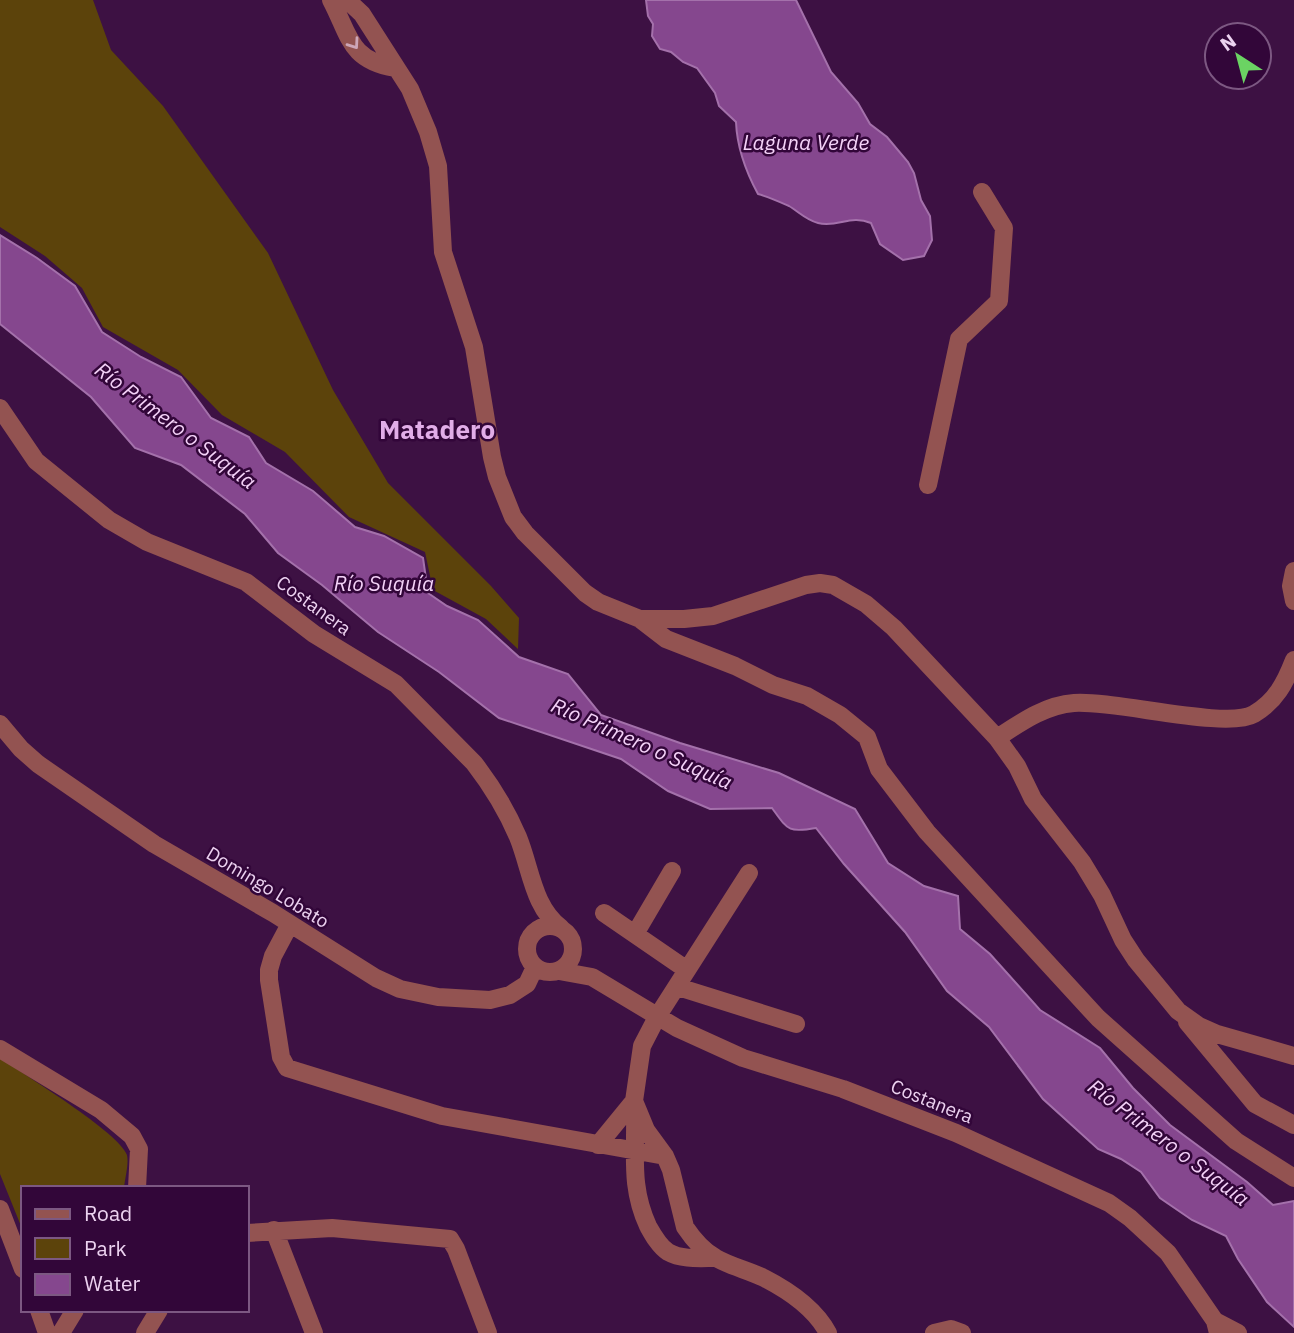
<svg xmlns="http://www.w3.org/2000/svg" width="1294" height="1333" font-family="'IBM Plex Sans',sans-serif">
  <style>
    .green { fill: #5c430b }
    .water { fill: #85478e; stroke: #a471ab; stroke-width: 2 }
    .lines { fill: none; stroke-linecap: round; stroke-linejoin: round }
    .minor { stroke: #935351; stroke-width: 18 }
    .oneway { stroke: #cda6b8 }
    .labels { text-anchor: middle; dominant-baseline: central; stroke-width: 5; stroke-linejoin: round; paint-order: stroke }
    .street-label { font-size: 19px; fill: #ecd2f0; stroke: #320639 }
    .water-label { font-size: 21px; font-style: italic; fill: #f4d2f8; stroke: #320639 }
    .district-label { font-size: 26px; font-weight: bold; fill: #e1ade8; stroke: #320639 }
  </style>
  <rect width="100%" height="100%" fill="#3d1143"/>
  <path class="green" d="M 0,0 L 93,0 L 111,50 L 163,106 L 268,253 L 333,390 L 388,483 L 491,586 L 519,618 L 518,649 L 486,619 L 433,590 L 425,552 L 349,517 L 285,452 L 222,415 L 178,370 L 103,327 L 82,288 L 45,256 L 0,227 Z
    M 0,1058 C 23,1074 120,1133 127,1155 C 129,1164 125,1178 124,1188 L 23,1188 L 23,1231 L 0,1174 Z"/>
  <path class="water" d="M 646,0 L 796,0 L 831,72 L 858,103 L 870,124 L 887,137 L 908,162 L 914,173 L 921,200 L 930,216 L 932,240 L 924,256 L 903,260 L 880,244 L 871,223 C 850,214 838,228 818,223 C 806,220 799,212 789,206 C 780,202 769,197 758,194 C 746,172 737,147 736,122 L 719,106 L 715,93 L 697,68 L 683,62 L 671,52 L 660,49 L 652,36 L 653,24 L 648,16 Z
    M 0,235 L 37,258 L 75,286 L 102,332 L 141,357 L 181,377 L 211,418 L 249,437 L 266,463 L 313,491 L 355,527 L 384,536 L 423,558 L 428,593 L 447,606 L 478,620 L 519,657 L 568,674 L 601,715 L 680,743 L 779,773 L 855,809 L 888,863 L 924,886 L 958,896 L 960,929 L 990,954 L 1040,1010 L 1100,1048 L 1133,1088 L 1170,1125 L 1247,1182 L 1273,1205 L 1294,1201 L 1294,1327 L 1267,1302 L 1238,1259 L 1226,1236 L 1192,1220 L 1160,1198 L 1141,1172 L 1121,1159 L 1098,1149 L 1043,1099 L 989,1027 L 947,991 L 905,932 L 844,864 L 816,828 C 788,833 788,830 772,808 L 710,809 L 668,791 L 621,759 L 499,718 L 439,672 L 378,632 L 322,585 L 278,553 L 245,514 L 181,465 L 135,448 L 91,397 L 0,324 Z"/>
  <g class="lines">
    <path class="minor" d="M 331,0 C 350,36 349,60 395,68
      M 347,0 L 362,14 L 410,89 L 428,132 L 438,166 L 443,252 L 474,347 L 492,457 L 497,477 L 513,517 L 525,533 L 585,593 L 598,602 L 640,619 L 684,619 L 713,616 L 806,585 L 820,583 L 833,585 L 866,604 L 894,628 L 997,738 L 1017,766 L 1033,799 L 1082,862 L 1102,895 L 1123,940 L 1136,960 L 1178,1011 L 1199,1026 L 1217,1034 L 1294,1056
      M 0,408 L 36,461 L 109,520 L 147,542 L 246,582 L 314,634 L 396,684 L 474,763 C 491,785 507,811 518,837 C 531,869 533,907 561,928
      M 928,485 L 959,339 L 999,301 L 1004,228 L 982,192
      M 1294,571 L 1291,586 L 1294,601
      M 640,619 L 666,639 L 735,666 L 773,685 L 807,696 L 840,715 L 867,737 L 879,769 L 927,832 L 1098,1018 L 1236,1141 L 1294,1178
      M 0,724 L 21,749 L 38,764 L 154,844 L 273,913 L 376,978 L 400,989 L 438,997 L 490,1000 L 510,995 L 527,984 L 535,967
      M 997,738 C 1020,723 1045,705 1074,703 C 1115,700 1227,730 1254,714 C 1276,701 1285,683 1294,660
      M 749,873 L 657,1017 L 642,1046 L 634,1101 L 646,1130 L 665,1156 L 671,1170 L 685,1227 C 693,1239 703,1251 716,1258 C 730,1266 747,1270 762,1277 C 788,1290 814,1307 828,1333
      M 604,913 L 687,970
      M 290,924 L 273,956 L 269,970 L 269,980 L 281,1057 L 287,1068 L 442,1116 L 665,1156
      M527 949a23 23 0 1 1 46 0a23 23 0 1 1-46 0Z
      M 635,934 L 672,871
      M 559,971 L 592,977 L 677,1028 L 743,1058 L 843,1089 L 956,1133 L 1109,1203 L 1130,1218 L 1168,1253 L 1215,1321 L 1218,1333
      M 678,987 L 796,1024
      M 1187,1022 L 1255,1104 L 1294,1125
      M 0,1049 L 101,1110 L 132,1136 L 139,1149 L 137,1188
      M 635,1114 C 636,1156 630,1187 648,1226 C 653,1235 659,1246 668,1252 C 682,1260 701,1258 716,1258
      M 598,1145 L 634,1101
      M 0,1209 L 23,1269
      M 274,1230 L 314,1333
      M 247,1233 L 332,1228 L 450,1239 L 456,1249 L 488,1333
      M 39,1310 L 47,1333
      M 1215,1321 L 1238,1333
      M 61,1333 L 75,1310
      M 145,1333 L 159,1310
      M 934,1333 L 951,1329 L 962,1333"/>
  </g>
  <defs><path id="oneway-chevron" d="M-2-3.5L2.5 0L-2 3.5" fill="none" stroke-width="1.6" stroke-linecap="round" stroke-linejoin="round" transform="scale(1.75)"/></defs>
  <use class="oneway" href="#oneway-chevron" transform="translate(354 44) rotate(55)"/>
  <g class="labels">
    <g class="street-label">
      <text transform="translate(314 605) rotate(36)">Costanera</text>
      <text transform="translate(268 887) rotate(31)">Domingo Lobato</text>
      <text transform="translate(932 1101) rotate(22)">Costanera</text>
    </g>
    <g class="water-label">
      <text x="806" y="142">Laguna Verde</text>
      <text transform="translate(176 425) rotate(37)">Río Primero o Suquía</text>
      <text x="384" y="583">Río Suquía</text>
      <text transform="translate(642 743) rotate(24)">Río Primero o Suquía</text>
      <text transform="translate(1169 1142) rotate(37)">Río Primero o Suquía</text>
    </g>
    <g class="district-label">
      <text x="437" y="429">Matadero</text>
    </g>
  </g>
  <rect x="21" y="1186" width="228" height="126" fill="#320639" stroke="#7c5882" stroke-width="2"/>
  <rect x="35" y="1209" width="35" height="10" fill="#935351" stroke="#7c5882" stroke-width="2"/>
  <text x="84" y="1221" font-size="21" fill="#ecd2f0">Road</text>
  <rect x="35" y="1238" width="35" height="21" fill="#5c430b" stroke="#7c5882" stroke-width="2"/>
  <text x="84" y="1256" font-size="21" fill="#ecd2f0">Park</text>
  <rect x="35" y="1274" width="35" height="21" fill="#85478e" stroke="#7c5882" stroke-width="2"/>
  <text x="84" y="1291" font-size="21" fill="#ecd2f0">Water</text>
  <g transform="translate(1238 56) rotate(324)"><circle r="33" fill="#320639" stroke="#7c5882" stroke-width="2"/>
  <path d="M0-5L12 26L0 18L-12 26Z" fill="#6bd363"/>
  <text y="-10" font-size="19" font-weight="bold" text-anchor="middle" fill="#ecd2f0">N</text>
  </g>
</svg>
